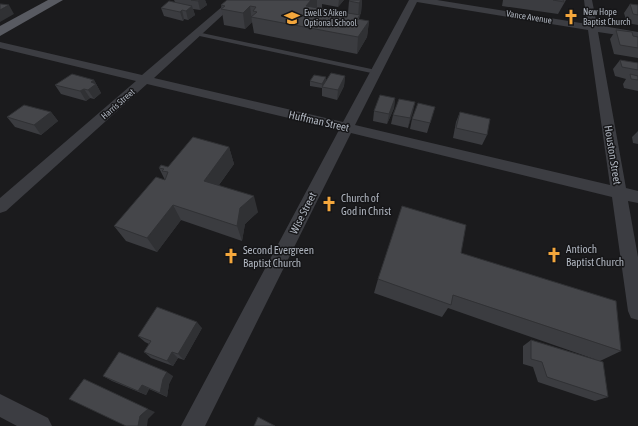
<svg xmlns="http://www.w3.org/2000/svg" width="638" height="426" font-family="'Asap Condensed',sans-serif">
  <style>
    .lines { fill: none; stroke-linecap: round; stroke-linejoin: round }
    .service { fill: #3c3d42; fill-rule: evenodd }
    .minor { fill: #3c3d42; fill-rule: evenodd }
    .primary { fill: #585a61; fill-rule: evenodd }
    .wall { fill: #3b3c40 }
    .shaded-wall { fill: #303134 }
    .building { fill: #45464a; stroke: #303134 }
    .labels { text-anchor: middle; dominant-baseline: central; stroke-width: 3; stroke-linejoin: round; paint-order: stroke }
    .far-poi-label { font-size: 9px; fill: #adb3bd; stroke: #161618; text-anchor: start }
    .far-street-label { font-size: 9px; fill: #adb3bd; stroke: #161618 }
    .street-label { font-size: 11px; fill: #adb3bd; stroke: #161618 }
    .poi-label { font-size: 11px; fill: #adb3bd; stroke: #161618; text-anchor: start }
  </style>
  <rect width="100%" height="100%" fill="#1b1b1d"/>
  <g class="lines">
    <path class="service" d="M 197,32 L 376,70 L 379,72 L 376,74 L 195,35 L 195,33 Z"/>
    <path class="minor" d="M 230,0 L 239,0 L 154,78 L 343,122 L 409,0 L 437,0 L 587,24 L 584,0 L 592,0 L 597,25 L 638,32 L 638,38 L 598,32 L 626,188 L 638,191 L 638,203 L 628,201 L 638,257 L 638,320 L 631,318 L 628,311 L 612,197 L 351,133 L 205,426 L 181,426 L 339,130 L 147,84 L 6,211 L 0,213 L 0,198 L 136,81 L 0,48 L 0,42 L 142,75 ZM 417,2 L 588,30 L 610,185 L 355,125 Z
      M 0,394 L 48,418 L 52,426 L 17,426 L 0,417 Z"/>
    <path class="primary" d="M 48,0 L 63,0 L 0,36 L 0,26 Z"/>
  </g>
  <path class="wall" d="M 174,0 L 205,0 L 207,5 L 200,10 L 193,9 L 195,15 L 188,20 L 184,19 L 183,21 L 164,16 L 161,8 L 175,2 Z
    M 227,0 L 344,0 L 338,7 L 322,4 L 322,9 L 348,13 L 349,1 L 362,0 L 361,13 L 360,15 L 359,19 L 369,21 L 367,37 L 357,54 L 254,33 L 252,22 L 245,29 L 224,25 L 221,5 Z
    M 503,0 L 566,0 L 558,14 L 502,6 Z
    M 630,4 L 638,5 L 638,25 L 627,23 L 624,13 Z
    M 616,30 L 633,36 L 638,37 L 638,58 L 614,54 L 610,39 Z
    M 620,60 L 638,63 L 638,91 L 624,88 L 623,84 L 626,79 L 615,76 L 613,69 Z
    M 345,76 L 344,86 L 337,100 L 322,96 L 322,87 L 322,88 L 310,86 L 310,81 L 326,81 Z
    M 94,80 L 101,93 L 94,99 L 90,98 L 86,101 L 61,94 L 55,85 Z
    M 395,98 L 394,108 L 387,124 L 373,121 L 374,111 Z
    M 415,102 L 408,128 L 391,124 L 393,115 Z
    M 435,107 L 427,133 L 410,129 L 412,119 Z
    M 51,112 L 58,121 L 41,135 L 15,127 L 7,117 Z
    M 460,112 L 487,135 L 482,145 L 453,138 L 456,122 Z
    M 638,131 L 638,144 L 633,143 L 632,137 Z
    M 229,147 L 234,164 L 219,185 L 258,212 L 245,224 L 242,241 L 181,220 L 157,252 L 126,241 L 114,226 L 165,180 L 159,168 L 168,167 Z
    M 461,253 L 621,351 L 600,361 L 608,397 L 595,401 L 538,382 L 533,367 L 523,364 L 523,346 L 531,340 L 597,360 L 448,308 L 442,317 L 374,293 L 378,279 Z
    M 202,328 L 184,360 L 178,358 L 173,366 L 151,358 L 144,352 L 149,344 L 145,342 L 138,336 Z
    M 103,376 L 173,376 L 169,384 L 167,397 L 149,389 L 146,395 L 112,381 Z"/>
  <path class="shaded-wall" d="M 200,0 L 205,0 L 207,5 L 200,10 L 198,1 Z
    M 311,0 L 317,0 L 317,9 L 306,6 Z
    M 339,0 L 344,0 L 338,7 Z
    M 361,0 L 362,0 L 361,13 L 358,18 L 359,3 Z
    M 9,5 L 14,14 L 0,22 L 0,10 Z
    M 192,6 L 195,15 L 188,20 L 186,11 Z
    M 250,6 L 252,22 L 245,29 L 243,13 Z
    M 182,10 L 184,19 L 183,21 L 180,12 Z
    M 369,21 L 367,37 L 357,54 L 358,37 Z
    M 345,76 L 344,86 L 337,100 L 338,90 Z
    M 326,77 L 326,82 L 322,88 L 322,84 Z
    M 94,80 L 101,93 L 94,99 L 88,90 L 91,82 Z
    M 84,89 L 90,98 L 86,101 L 80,91 Z
    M 395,98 L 394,108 L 387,124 L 389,114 Z
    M 415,102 L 413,112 L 408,128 L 410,118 Z
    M 51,112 L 58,121 L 41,135 L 34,125 Z
    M 229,147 L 234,164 L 210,197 L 204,181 Z
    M 254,196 L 258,212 L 245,224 L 242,241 L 237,226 L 240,208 Z
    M 173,205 L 181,220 L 157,252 L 147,238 Z
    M 197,322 L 202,328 L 184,360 L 178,354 Z
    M 172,352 L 178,358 L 173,366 L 167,361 Z
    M 167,372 L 173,376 L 169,384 L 167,397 L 160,393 L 163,379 Z
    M 142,385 L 149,389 L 146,395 L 138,391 Z
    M 148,409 L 155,412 L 148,419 L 147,426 L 138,426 L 140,416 Z"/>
  <path class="building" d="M 191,0 L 200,0 L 198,1 Z
    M 227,0 L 311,0 L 306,6 L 360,15 L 357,19 L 369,21 L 358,37 L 251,17 L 257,12 L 253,11 L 256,7 L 250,6 L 243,13 L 221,9 L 225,6 L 221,5 Z
    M 350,0 L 361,0 L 359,3 L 349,1 Z
    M 553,0 L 563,0 L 564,2 Z
    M 169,1 L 192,6 L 186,11 L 182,10 L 180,12 L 161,8 Z
    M 0,4 L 1,4 L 9,5 L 0,10 Z
    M 630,4 L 638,5 L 638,15 L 633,14 Z
    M 616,30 L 632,32 L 633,36 L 638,37 L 638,48 L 620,45 Z
    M 620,60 L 638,63 L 638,70 L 622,67 Z
    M 331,73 L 345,76 L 338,90 L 322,87 Z
    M 72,74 L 94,80 L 91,82 L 96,84 L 88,90 L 84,89 L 80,91 L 55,85 Z
    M 630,74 L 638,76 L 638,80 L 631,79 Z
    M 314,75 L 326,77 L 322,84 L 310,81 Z
    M 380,95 L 395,98 L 389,114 L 374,111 Z
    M 399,99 L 415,102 L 410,118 L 393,115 Z
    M 418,103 L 435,107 L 430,123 L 412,119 Z
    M 24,105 L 51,112 L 34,125 L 7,117 Z
    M 460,112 L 490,119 L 487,135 L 456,128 Z
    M 193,137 L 229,147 L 204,181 L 254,196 L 240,208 L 237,226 L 173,205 L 147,238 L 114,226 L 156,177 L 165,180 L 168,172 L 162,171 L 164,169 L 159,168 L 161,165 L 168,167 Z
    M 402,206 L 466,225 L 461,253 L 616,301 L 621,351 L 453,295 L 451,305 L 378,279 Z
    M 157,307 L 197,322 L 178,354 L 172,352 L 167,361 L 144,352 L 151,341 L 138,336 Z
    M 531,340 L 603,362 L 608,397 L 547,377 L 542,362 L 531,359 Z
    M 119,352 L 167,372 L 163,379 L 160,393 L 142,385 L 138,391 L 103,376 Z
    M 84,379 L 148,409 L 140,416 L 138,426 L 126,426 L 69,399 Z
    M 258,417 L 275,426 L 254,426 Z"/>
  <defs>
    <symbol id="church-bare" viewBox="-9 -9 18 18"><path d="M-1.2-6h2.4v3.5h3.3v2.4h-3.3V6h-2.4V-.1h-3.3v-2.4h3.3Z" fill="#f4a73c" stroke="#161618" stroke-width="2.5" paint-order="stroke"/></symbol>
    <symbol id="school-bare" viewBox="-9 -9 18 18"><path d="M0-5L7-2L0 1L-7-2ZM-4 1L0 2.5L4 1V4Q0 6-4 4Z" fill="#f4a73c" stroke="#161618" stroke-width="2.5" paint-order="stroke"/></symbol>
  </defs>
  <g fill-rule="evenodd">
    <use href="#church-bare" x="560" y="6" width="22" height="22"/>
    <use href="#school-bare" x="281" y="7" width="22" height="22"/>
    <use href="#church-bare" x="318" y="193" width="22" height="22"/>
    <use href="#church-bare" x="543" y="244" width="22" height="22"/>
    <use href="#church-bare" x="220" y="245" width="22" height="22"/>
  </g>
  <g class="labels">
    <g class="far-poi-label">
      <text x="583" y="12">New Hope<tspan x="583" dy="10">Baptist Church</tspan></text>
      <text x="304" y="13">Ewell S Aiken<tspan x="304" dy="10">Optional School</tspan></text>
    </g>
    <g class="far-street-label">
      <text transform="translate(529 17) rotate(9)">Vance Avenue</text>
      <text transform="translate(118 104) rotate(-41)">Harris Street</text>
    </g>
    <g class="street-label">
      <text transform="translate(319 121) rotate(13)">Huffman Street</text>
      <text transform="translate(613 155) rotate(81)">Houston Street</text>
      <text transform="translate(303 213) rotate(-63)">Wise Street</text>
    </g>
    <g class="poi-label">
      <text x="341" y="198">Church of<tspan x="341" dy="13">God in Christ</tspan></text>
      <text x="566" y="249">Antioch<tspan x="566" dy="13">Baptist Church</tspan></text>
      <text x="243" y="250">Second Evergreen<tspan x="243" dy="13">Baptist Church</tspan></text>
    </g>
  </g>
</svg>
